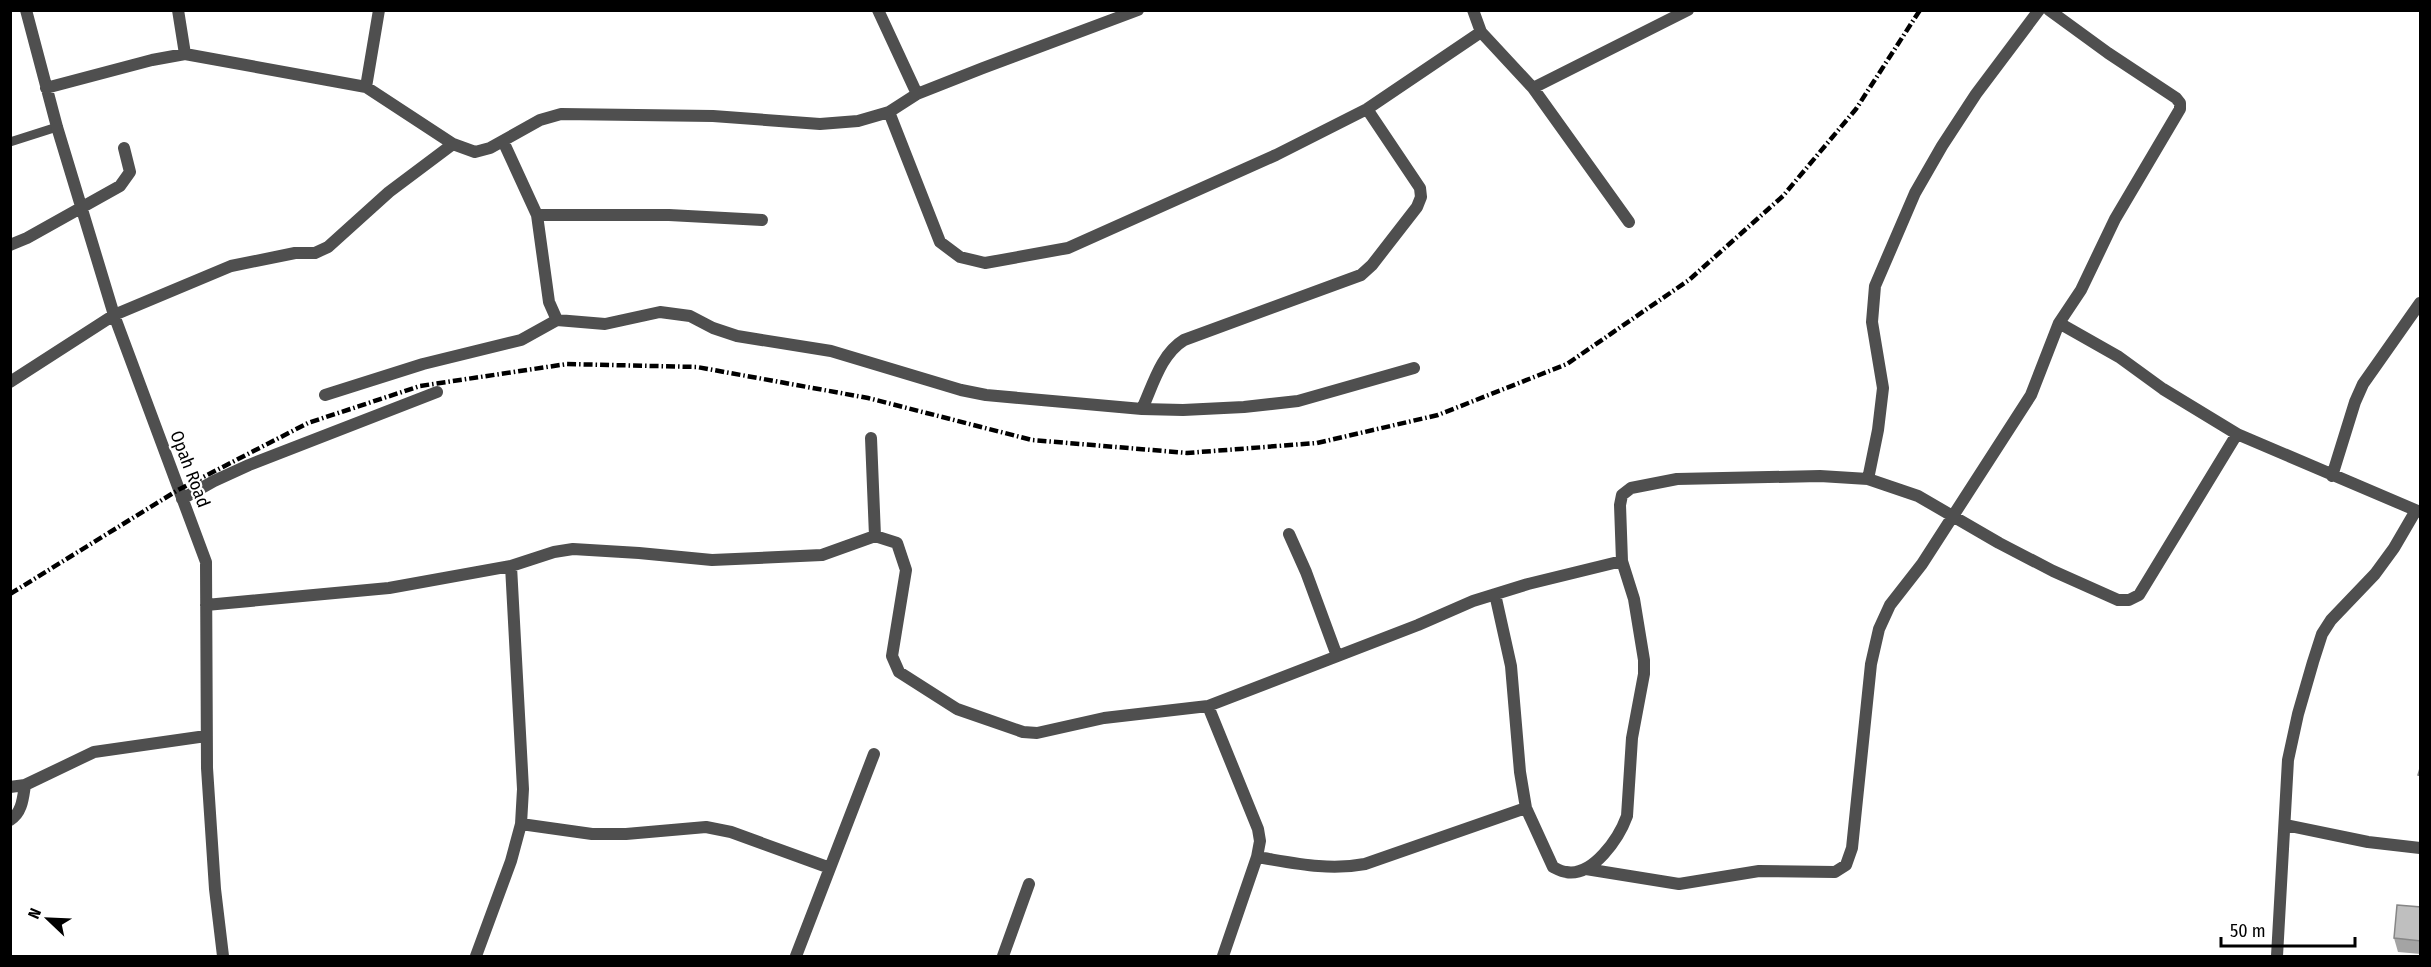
<svg xmlns="http://www.w3.org/2000/svg" width="2431" height="967" font-family="'Fira Sans Condensed',sans-serif">
  <style>
    .lines { fill: none; stroke-linecap: round; stroke-linejoin: round }
    .lane { stroke: #4f4f4f; stroke-width: 9 }
    .street { stroke: #4f4f4f; stroke-width: 12 }
    .rail { stroke: #000; stroke-width: 4.5; stroke-dasharray: 9 3 1.5 3; stroke-linecap: butt }
    .wall { fill: #a4a4a4 }
    .building { fill: #bfbfbf; stroke: #868686; stroke-width: 1.5 }
    .labels { text-anchor: middle; dominant-baseline: central; stroke-width: 4.5; stroke-linejoin: round; paint-order: stroke }
    .street-label { font-size: 18px; fill: #000; stroke: #fff }
  </style>
  <rect width="100%" height="100%" fill="#fff"/>
  <g class="lines">
    <path class="lane" d="M 10,142 L 57,127"/>
    <path class="street" d="M 26,10 L 57,127 L 114,315 L 206,562 L 207,768 L 215,889 L 223,956
      M 178,10 L 185,54
      M 878,10 L 917,94
      M 1473,10 L 1481,32 L 1533,88 L 1688,10
      M 366,87 L 453,144 L 475,152 L 490,148 L 540,120 L 561,114 L 713,116 L 820,124 L 858,121 L 889,112 L 917,94 L 983,68 L 1138,10
      M 46,88 L 152,60 L 185,54 L 366,87 L 379,10
      M 1533,88 L 1629,222
      M 889,112 L 940,242 L 960,257 L 985,263 L 1068,248 L 1276,155 L 1367,109 L 1481,32
      M 503,141 L 537,215 L 549,302 L 557,320 L 605,324 L 660,312 L 690,316 L 713,328 L 737,336 L 831,351 L 961,390 L 986,395 L 1142,409 L 1183,410 L 1244,407 L 1298,401 L 1414,368
      M 537,215 L 669,215 L 762,220
      M 10,245 L 27,238 L 120,186 L 130,172 L 124,148
      M 2059,323 L 2119,357 L 2163,389 L 2237,434 L 2420,512
      M 10,382 L 114,315 L 231,266 L 295,253 L 315,253 L 328,247 L 389,192 L 453,144
      M 325,395 L 423,364 L 521,340 L 557,320
      M 1142,409 C 1153,385 1161,354 1184,340 L 1361,275 L 1372,265 L 1417,207 L 1421,197 L 1420,188 L 1367,109
      M 871,438 L 875,536
      M 2332,476 L 2355,402 L 2363,384 L 2420,303
      M 1868,479 L 1878,430 L 1883,388 L 1872,322 L 1875,286 L 1915,193 L 1942,146 L 1976,94 L 2039,10
      M 182,499 L 214,481 L 249,465 L 437,392
      M 1289,534 L 1306,572 L 1337,656
      M 1495,594 L 1511,666 L 1520,772 L 1526,808 L 1553,867 C 1557,869 1562,872 1566,872 C 1593,877 1619,838 1627,816 L 1632,738 L 1644,674 L 1644,660 L 1634,599 L 1622,561 L 1620,505 L 1622,495 L 1631,488 L 1677,479 L 1820,476 L 1868,479 L 1918,496 L 1999,543 L 2053,571 L 2118,600 L 2129,600 L 2139,595 L 2237,434
      M 206,605 L 389,588 L 511,566 L 554,552 L 573,549 L 639,553 L 712,560 L 822,555 L 875,536 L 897,543 L 906,570 L 892,656 L 899,672 L 957,709 L 1023,732 L 1037,733 L 1104,718 L 1208,706 L 1418,625 L 1473,601 L 1528,584 L 1622,561
      M 1208,706 L 1258,829 L 1260,841 L 1257,857 L 1223,956
      M 10,787 L 25,785 L 94,752 L 206,736
      M 10,820 C 22,813 23,798 25,785
      M 521,824 L 592,834 L 626,834 L 706,827 L 731,832 L 830,868
      M 2285,825 L 2368,842 L 2420,848
      M 1257,857 C 1294,863 1328,871 1365,864 L 1526,808
      M 1586,869 L 1679,884 L 1759,871 L 1835,872 L 1846,865 L 1852,848 L 1871,664 L 1879,629 L 1890,605 L 1922,564 L 2031,395 L 2059,323 L 2081,290 L 2115,219 L 2180,109 L 2180,103 L 2176,98 L 2108,53 L 2049,10
      M 476,956 L 511,861 L 521,824 L 523,789 L 511,566
      M 796,956 L 874,754
      M 1003,956 L 1029,884
      M 2277,956 L 2288,760 L 2298,714 L 2313,662 L 2322,634 L 2331,620 L 2375,574 L 2394,548 L 2415,512"/>
    <path class="rail" d="M 10,594 L 178,490 L 308,423 L 420,386 L 567,364 L 697,367 L 868,398 L 1032,440 L 1187,453 L 1317,443 L 1438,415 L 1567,364 L 1689,280 L 1783,196 L 1856,109 L 1920,10"/>
  </g>
  <path class="wall" d="M 2421,907 L 2421,954 L 2398,952 L 2394,938 Z"/>
  <path class="building" d="M 2421,765 L 2421,776 L 2418,775 Z
    M 2397,905 L 2421,907 L 2421,941 L 2394,938 Z"/>
  <g class="labels">
    <g class="street-label">
      <text transform="translate(190 469) rotate(69)">Opah Road</text>
    </g>
  </g>
  <rect width="2431" height="967" fill="none" stroke="#000000" stroke-width="24"/>
  <g transform="translate(48 919) rotate(293)" stroke="#ffffff" stroke-width="4.5" paint-order="stroke">
  <path d="M0-4.5L10 22L0 15L-10 22Z" fill="#000000"/>
  <text y="-9" font-size="16" font-weight="bold" text-anchor="middle" fill="#000000">N</text>
  </g>
  <path d="M2221 937v9h134v-9" fill="none" stroke="#000000" stroke-width="3"/>
  <text x="2230" y="937" font-size="18" fill="#000000" stroke="#ffffff" stroke-width="4.5" paint-order="stroke">50 m</text>
</svg>
